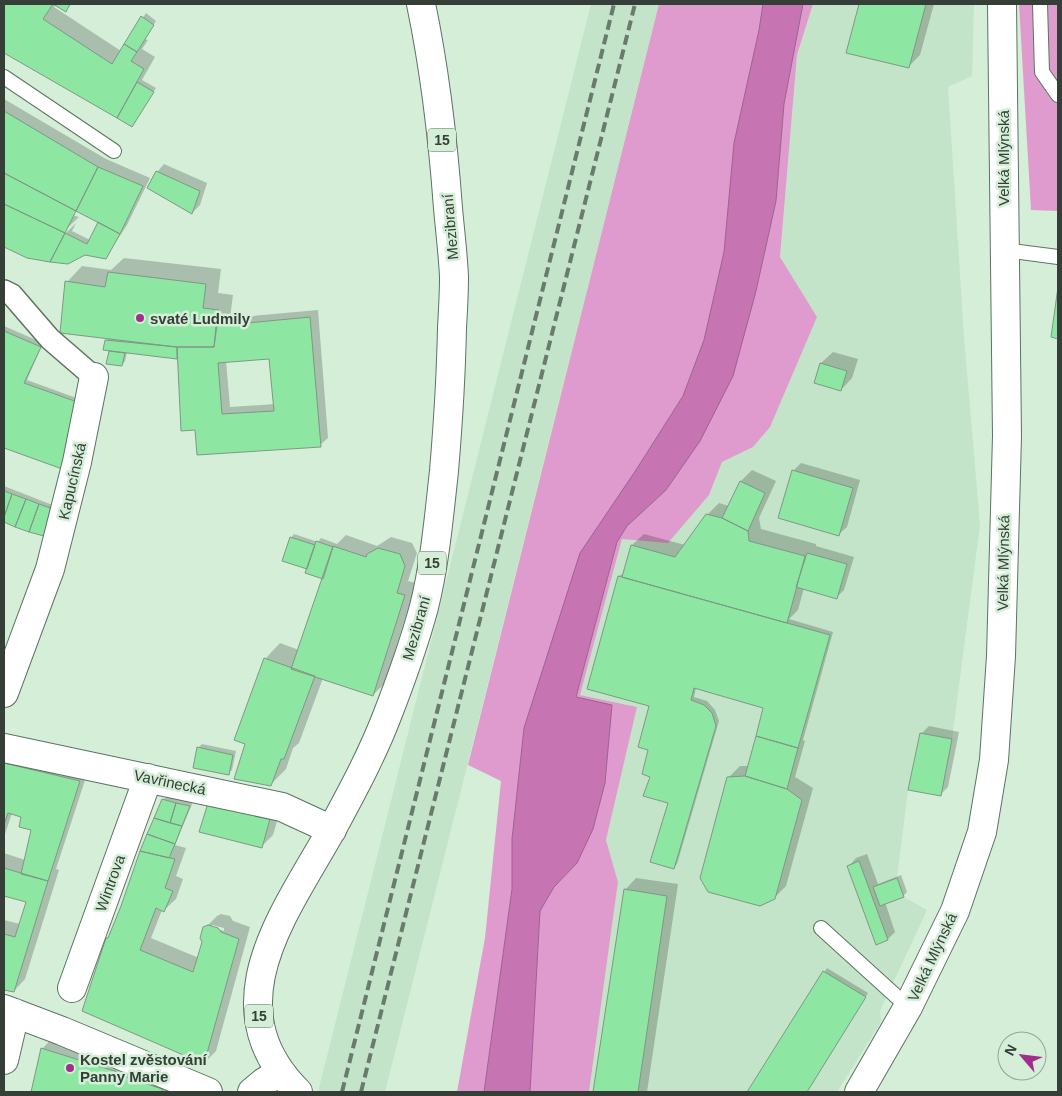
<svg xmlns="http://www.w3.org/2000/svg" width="1062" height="1096" font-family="Helvetica,sans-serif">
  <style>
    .built { fill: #c3e4c9 }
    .green { fill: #df9bcd }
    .water { fill: #c674b2; stroke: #9a648d }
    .shadow { fill: #0003; fill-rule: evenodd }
    .building { fill: #8de7a3; stroke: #7f9884; fill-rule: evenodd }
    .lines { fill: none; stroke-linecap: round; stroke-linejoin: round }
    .service-casing { stroke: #5c7461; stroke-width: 16 }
    .pedestrian-casing { stroke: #5c7461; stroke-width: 24 }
    .minor-casing { stroke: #5c7461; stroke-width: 30 }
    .primary-casing { stroke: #5c7461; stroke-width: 30 }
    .service { stroke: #fff; stroke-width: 14 }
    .pedestrian { stroke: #fff; stroke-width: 21 }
    .minor { stroke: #fff; stroke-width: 28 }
    .primary { stroke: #fff; stroke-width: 28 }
    .rail { stroke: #6a7a6d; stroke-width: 4; stroke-dasharray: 10 5; stroke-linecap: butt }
    .poi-dot { fill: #a02e8a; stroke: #d4eed8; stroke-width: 2 }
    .labels { text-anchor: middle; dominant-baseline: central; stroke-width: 5; stroke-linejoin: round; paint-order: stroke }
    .shield { fill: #d4eed8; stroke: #657467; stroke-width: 1 }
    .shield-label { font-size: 14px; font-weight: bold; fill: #353f37 }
    .street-label { font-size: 15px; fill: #353f37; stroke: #d4eed8 }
    .poi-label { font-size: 15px; font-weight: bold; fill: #353f37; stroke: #d4eed8; text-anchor: start }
  </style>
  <rect width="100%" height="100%" fill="#d4eed8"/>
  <path class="built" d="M 591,4 L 659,4 L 385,1092 L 318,1092 Z
    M 813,4 L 974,4 L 972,76 L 948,87 L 964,337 L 980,525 L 952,739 L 920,733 L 908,790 L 897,878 L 904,897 L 927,910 L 880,1011 L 881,1022 L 837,1092 L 589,1092 L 618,882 L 606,840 L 637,707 L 580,695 L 622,539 L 709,495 L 722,462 L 753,447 L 817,317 L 780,258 L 797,55 Z"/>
  <path class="green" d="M 659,4 L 763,4 L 759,30 L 734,143 L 724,252 L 704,340 L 683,396 L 636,470 L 524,728 L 512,839 L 512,889 L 484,1092 L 457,1092 L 485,938 L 501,781 L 468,765 Z
    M 803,4 L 813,4 L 797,55 L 780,257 L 817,317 L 770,427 L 753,447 L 722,462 L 709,495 L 668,543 L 622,539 L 580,695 L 637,707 L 606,840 L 618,882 L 589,1092 L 530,1092 L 540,911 L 554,887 L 577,863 L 612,706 L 576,697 L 617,542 L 627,526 L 666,490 L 700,441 L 756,291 L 776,201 L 784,104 Z
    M 1019,4 L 1058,4 L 1058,211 L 1031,210 Z"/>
  <path class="water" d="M 763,4 L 803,4 L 784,104 L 776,201 L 756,291 L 733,376 L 700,441 L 666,490 L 627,526 L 617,542 L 576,697 L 612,705 L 605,783 L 593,829 L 577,863 L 554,887 L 540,911 L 530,1092 L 484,1092 L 512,889 L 512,839 L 524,728 L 580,553 L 636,470 L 683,396 L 704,340 L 724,252 L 734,143 L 759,30 Z"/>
  <path class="shadow" d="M 4,4 L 72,4 L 65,10 L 56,4 L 54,7 L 121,51 L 146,13 L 156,21 L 145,39 L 148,40 L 142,49 L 155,57 L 142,80 L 156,88 L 135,122 L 132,126 L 4,51 Z
    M 860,4 L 934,4 L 920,55 L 908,67 L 847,52 Z
    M 4,99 L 106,159 L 150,178 L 127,225 L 105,258 L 85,253 L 28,257 L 4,245 ZM 80,206 L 99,222 L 90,240 L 72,231 L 76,223 L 61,238 L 59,236 L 79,217 L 72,215 Z
    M 164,164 L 207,183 L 200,205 L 192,213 L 157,172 Z
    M 124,258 L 221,269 L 218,293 L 233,295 L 230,318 L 318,310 L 328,438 L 320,445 L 196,429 L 178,358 L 127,352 L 125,361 L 122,365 L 108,363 L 110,350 L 106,340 L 109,338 L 67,282 L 82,266 L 111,270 ZM 270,357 L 275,404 L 230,407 L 226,361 Z
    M 4,326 L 43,343 L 27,380 L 82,400 L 65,469 L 4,447 Z
    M 833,352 L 858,359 L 852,378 L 841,390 L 821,363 Z
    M 801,463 L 860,480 L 847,527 L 839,534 L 793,471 Z
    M 752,470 L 776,481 L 759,518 L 761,529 L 816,544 L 816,546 L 854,557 L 844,590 L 836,598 L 804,588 L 798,610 L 789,619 L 833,632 L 803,740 L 805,741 L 795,777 L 813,788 L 786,886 L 774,898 L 728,778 L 740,766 L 749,766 L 765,707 L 696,688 L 694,697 L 707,701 L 715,710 L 719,721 L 677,864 L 673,868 L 669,802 L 652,776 L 650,749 L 650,705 L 619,576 L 624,573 L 632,545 L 644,534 L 685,545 L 707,515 L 719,503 L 729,506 L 741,481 Z
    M 4,486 L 55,506 L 43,535 L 4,520 Z
    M 294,534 L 318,542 L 321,538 L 337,544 L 346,535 L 377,546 L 391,537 L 412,543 L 417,553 L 408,581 L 416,583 L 385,683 L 373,695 L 323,678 L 299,743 L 293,748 L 286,769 L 271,784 L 247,744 L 265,659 L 280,643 L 299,650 L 324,578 L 308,569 L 291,538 Z
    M 929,726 L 959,732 L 948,787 L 940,795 L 921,734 Z
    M 202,744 L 236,751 L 232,770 L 228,773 L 199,747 Z
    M 4,753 L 87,774 L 56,869 L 59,870 L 25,979 L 14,991 L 4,988 L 4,920 L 20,924 L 28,901 L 4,895 L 4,853 L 25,860 L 33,829 L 22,817 L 12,813 L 4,837 Z
    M 167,796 L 193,802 L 175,845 L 186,848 L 176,876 L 183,879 L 176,899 L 164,910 L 162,910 L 151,938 L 199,958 L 204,942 L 205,928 L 217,916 L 221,914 L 230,916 L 233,921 L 250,927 L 216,1051 L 204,1063 L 107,938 L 110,935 L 163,800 ZM 212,925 L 224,928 L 224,931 L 212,927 Z
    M 281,808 L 273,835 L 261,847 L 200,831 Z
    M 867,854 L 878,884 L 901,875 L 907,892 L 904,895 L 885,902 L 895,932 L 888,939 L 849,866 L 856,858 Z
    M 636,878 L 678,884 L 647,1092 L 595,1092 L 625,890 Z
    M 827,968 L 868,993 L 807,1092 L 749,1092 Z
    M 57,1033 L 177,1074 L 171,1092 L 32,1092 L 42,1049 Z"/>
  <path class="building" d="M 4,4 L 70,4 L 66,12 L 53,4 L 43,19 L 112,64 L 124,44 L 137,52 L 131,61 L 144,69 L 117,118 L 4,53 Z
    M 859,4 L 926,4 L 909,68 L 846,53 Z
    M 141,16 L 154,25 L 137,52 L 124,44 Z
    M 137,82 L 154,92 L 132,127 L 117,118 Z
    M 4,111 L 98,167 L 76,211 L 4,173 Z
    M 98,167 L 143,186 L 120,234 L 76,211 Z
    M 156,171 L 200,191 L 192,214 L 147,188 Z
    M 4,173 L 76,211 L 65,233 L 4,204 Z
    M 4,204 L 65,233 L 50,262 L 27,258 L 4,247 Z
    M 98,222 L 120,234 L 106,259 L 85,255 L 68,264 L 50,262 L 65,233 L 87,244 Z
    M 108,272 L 206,284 L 203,308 L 219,310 L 214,347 L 177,347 L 60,333 L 65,281 L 105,287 Z
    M 1058,287 L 1058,339 L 1051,337 Z
    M 310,317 L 321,447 L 197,455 L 195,430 L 181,431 L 177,347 L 214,347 L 216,326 ZM 269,359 L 274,411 L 222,414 L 218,363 Z
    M 4,331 L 41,347 L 24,383 L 80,403 L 65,470 L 4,448 Z
    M 105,340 L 177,347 L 177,359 L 103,350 Z
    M 109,351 L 125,353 L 122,366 L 106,364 Z
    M 820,363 L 847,371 L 841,391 L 814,383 Z
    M 792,470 L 853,488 L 839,536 L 778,518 Z
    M 740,481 L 765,493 L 748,531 L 722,518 Z
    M 4,491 L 12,494 L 4,517 Z
    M 12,494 L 26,499 L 15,527 L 4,522 L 4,517 Z
    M 26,499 L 39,504 L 29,532 L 15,527 Z
    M 39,504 L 53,509 L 44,536 L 29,532 Z
    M 706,514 L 722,518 L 748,531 L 749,541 L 805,556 L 787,623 L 622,577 L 631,545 L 675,557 Z
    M 290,537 L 315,545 L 307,569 L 282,561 Z
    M 316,541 L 333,547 L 323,579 L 305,573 Z
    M 333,546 L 366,557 L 367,554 L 378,548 L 400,554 L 405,566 L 397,593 L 405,595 L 373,696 L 291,669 Z
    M 807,553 L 847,564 L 837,599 L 796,587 Z
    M 618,576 L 830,635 L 798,748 L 756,736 L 763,708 L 694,688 L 691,700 L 704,705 L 712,713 L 716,726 L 674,869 L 650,862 L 668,803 L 643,796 L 650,777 L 642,774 L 648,750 L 638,747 L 649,706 L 587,689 Z
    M 264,658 L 315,676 L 284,759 L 281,759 L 271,786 L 234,779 L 245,744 L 234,740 Z
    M 920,733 L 952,739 L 941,796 L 908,790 Z
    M 756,736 L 798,748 L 787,789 L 745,776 Z
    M 197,747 L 233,755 L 229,775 L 193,768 Z
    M 4,763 L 80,781 L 48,881 L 21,874 L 31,830 L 19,827 L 21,817 L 8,813 L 4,825 Z
    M 745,776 L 787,789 L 802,800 L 775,899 L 760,906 L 708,892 L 700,878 L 727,777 Z
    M 162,799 L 176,803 L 170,823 L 154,818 Z
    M 176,803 L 190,806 L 182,826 L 170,823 Z
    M 208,803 L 270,819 L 262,848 L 199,832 Z
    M 154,818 L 182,826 L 175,844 L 147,834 Z
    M 147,834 L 175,844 L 169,858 L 140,851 Z
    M 140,851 L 175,859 L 165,888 L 173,891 L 164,912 L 156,908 L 140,950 L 193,972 L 202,942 L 200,938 L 203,927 L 208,925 L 218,928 L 221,932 L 239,939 L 204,1064 L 82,1011 L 106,938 L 108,938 L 121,906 Z
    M 859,861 L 888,940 L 876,945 L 847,866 Z
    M 4,868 L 48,881 L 14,992 L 4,990 L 4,934 L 15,937 L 26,902 L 4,896 Z
    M 897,878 L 904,897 L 880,906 L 873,887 Z
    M 624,889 L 667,896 L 638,1092 L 593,1092 Z
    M 823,971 L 866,997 L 807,1092 L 747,1092 Z
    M 41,1048 L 127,1075 L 126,1077 L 162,1089 L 162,1092 L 31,1092 Z"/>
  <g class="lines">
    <defs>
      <path id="service" d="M 1040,4 L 1042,72 L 1058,95
        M 4,77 L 114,151
        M 1004,250 L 1058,257
        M 821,928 L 908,1007"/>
      <path id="pedestrian" d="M 4,291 L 12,295 L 50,339 L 94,377"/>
      <path id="minor" d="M 4,693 L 50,569 L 77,462 L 94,377
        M 4,748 L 282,807 L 332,830
        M 72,988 L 148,778
        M 4,1009 L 62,1031 L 208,1092
        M 4,1060 L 15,1013
        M 252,1092 L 264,1082 L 280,1072
        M 859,1092 L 908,1007 L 955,911 L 982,832 L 994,760 L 1001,656 L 1007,436 L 1002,4"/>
      <path id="primary" d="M 298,1092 C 211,1005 286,912 332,829 C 352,792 372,755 387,716 C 401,680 414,644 424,607 C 435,563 439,516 444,471 C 448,424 451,376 452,328 C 453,311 454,294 454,277 C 453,254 450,231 448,208 C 443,140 435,71 421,4"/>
    </defs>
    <use href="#service" class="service-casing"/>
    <use href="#pedestrian" class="pedestrian-casing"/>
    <use href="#minor" class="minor-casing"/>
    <use href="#primary" class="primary-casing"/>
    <use href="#service" class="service"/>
    <use href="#pedestrian" class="pedestrian"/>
    <use href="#minor" class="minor"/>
    <use href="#primary" class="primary"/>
    <path class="rail" d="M 342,1092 L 614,4
      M 361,1092 L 635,4"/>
  </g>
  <g class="poi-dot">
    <circle cx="140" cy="318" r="5"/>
    <circle cx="70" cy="1068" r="5"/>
  </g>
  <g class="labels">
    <g class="shield">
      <rect x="428" y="128.5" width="28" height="23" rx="4"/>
      <rect x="418" y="551.5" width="28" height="23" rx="4"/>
      <rect x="245" y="1004.5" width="28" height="23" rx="4"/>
    </g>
    <g class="shield-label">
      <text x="442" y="140">15</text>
      <text x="432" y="563">15</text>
      <text x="259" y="1016">15</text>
    </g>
    <g class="street-label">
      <text transform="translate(1003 158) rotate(-90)">Velká Mlýnská</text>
      <text transform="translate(450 227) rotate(-95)">Mezibraní</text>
      <text transform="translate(72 481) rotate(-77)">Kapucínská</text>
      <text transform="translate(1003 563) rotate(-89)">Velká Mlýnská</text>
      <text transform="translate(416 628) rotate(-74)">Mezibraní</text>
      <text transform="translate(170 782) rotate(12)">Vavřinecká</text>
      <text transform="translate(110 883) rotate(-70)">Wintrova</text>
      <text transform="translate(932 957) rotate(-65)">Velká Mlýnská</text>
    </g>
    <g class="poi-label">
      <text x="150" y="318">svaté Ludmily</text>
      <text x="80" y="1059">Kostel zvěstování<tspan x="80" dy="17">Panny Marie</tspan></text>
    </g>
  </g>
  <rect width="1062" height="1096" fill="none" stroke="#353f37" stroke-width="10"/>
  <g transform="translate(1022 1056) rotate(298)"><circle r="24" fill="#d4eed8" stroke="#94a898"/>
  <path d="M0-4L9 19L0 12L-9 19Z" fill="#a02e8a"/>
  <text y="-8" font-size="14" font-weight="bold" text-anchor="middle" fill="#353f37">N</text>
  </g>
</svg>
